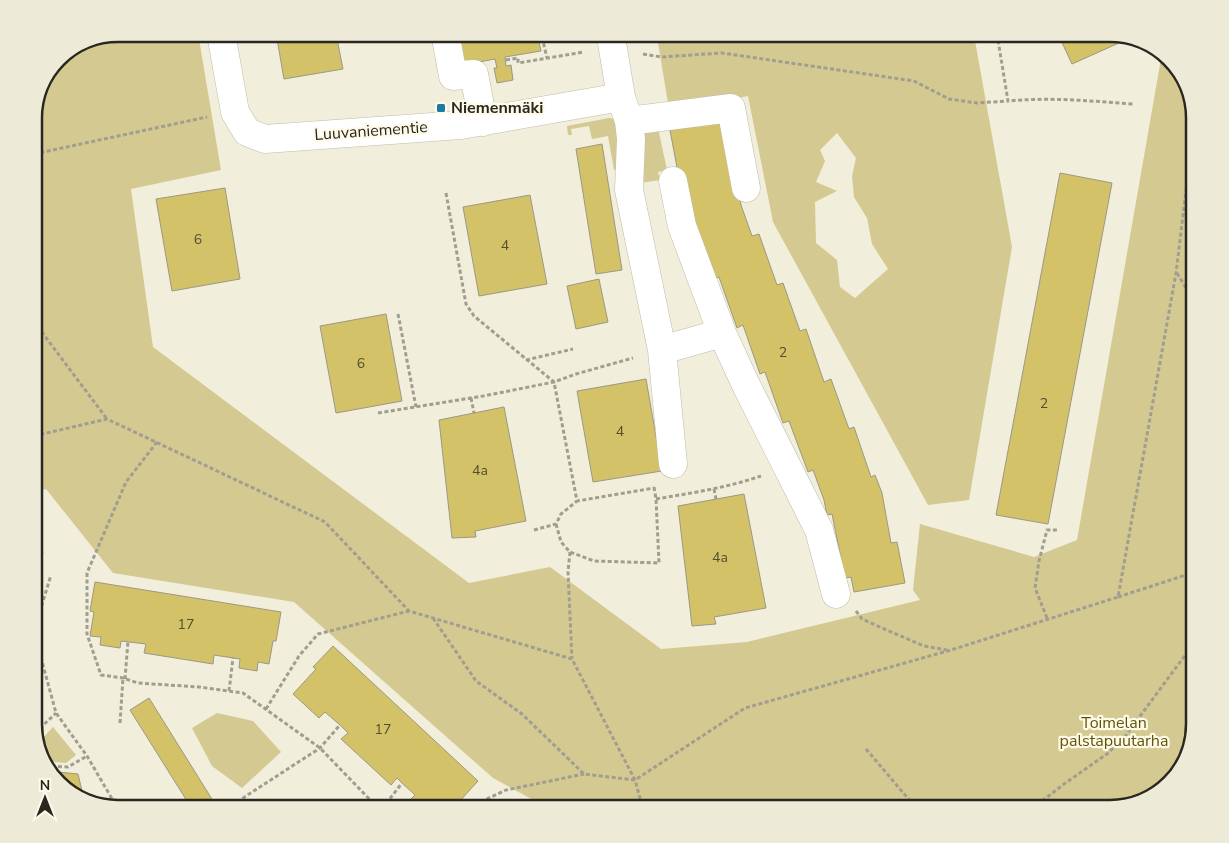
<svg xmlns="http://www.w3.org/2000/svg" width="1229" height="843" font-family="'Nunito Sans',sans-serif">
  <style>
    .green { fill: #d4c991; fill-rule: evenodd }
    .building { fill: #d3c267; stroke: #9b9886 }
    .lines { fill: none; stroke-linecap: round; stroke-linejoin: round }
    .minor-casing { stroke: #bfbca9; stroke-width: 29 }
    .path { stroke: #a19e90; stroke-width: 3; stroke-dasharray: 4 2.5; stroke-linecap: butt }
    .minor { stroke: #fff; stroke-width: 28 }
    .poi-dot { fill: #1a7ba7; stroke: #fffbe8; stroke-width: 2 }
    .labels { text-anchor: middle; dominant-baseline: central; stroke-width: 4.5; stroke-linejoin: round; paint-order: stroke }
    .number-label { font-size: 14px; fill: #534e32 }
    .poi-label { font-size: 16px; font-weight: bold; fill: #282720; stroke: #fffbe8; text-anchor: start }
    .street-label { font-size: 16px; fill: #282720; stroke: #fffbe8 }
    .park-label { font-size: 16px; fill: #60540d; stroke: #fffbe8 }
    .rim { fill: none; stroke: #282720; stroke-width: 2.5 }
  </style>
  <rect width="100%" height="100%" fill="#f1eedb"/>
  <path class="green" d="M 974,35 L 1012,247 L 969,500 L 928,505 L 773,222 L 748,96 L 669,109 L 658,43 L 698,36 ZM 837,133 L 856,158 L 852,176 L 854,197 L 867,218 L 872,244 L 888,269 L 855,298 L 840,287 L 837,260 L 816,243 L 815,202 L 837,191 L 816,182 L 825,161 L 820,150 Z
    M 199,39 L 221,170 L 131,189 L 153,347 L 469,583 L 550,567 L 661,649 L 747,642 L 920,600 L 913,590 L 920,524 L 1034,557 L 1077,540 L 1162,53 L 1186,81 L 1195,118 L 1195,725 L 1181,772 L 1153,798 L 1111,809 L 550,809 L 493,778 L 294,602 L 113,573 L 46,489 L 34,492 L 34,113 L 59,58 L 86,40 Z
    M 609,118 L 617,119 L 619,168 L 614,170 L 608,136 L 592,139 L 589,126 L 571,129 L 572,135 L 568,135 L 567,126 Z
    M 658,128 L 667,170 L 658,172 L 660,180 L 640,183 L 645,129 Z
    M 217,713 L 253,721 L 281,752 L 242,788 L 212,766 L 192,728 Z
    M 53,727 L 76,755 L 66,763 L 43,761 L 38,743 Z"/>
  <path class="building" d="M 1058,34 L 1111,34 L 1115,35 L 1119,43 L 1072,64 Z
    M 538,37 L 541,51 L 505,57 L 506,66 L 511,65 L 513,80 L 497,83 L 494,68 L 497,68 L 495,59 L 463,65 L 452,38 Z
    M 277,39 L 337,39 L 343,69 L 284,79 Z
    M 721,116 L 731,146 L 741,205 L 752,236 L 759,234 L 777,285 L 783,283 L 800,331 L 806,329 L 824,382 L 831,379 L 849,429 L 854,427 L 871,477 L 875,475 L 882,493 L 891,543 L 897,542 L 905,583 L 854,592 L 851,577 L 845,578 L 832,514 L 827,515 L 824,500 L 813,470 L 808,472 L 789,421 L 783,423 L 765,372 L 760,374 L 743,325 L 737,328 L 719,277 L 713,279 L 680,183 L 669,125 Z
    M 602,144 L 622,270 L 596,274 L 576,149 Z
    M 1060,173 L 1112,183 L 1048,524 L 996,515 Z
    M 225,188 L 240,279 L 172,291 L 156,199 Z
    M 530,195 L 547,284 L 479,296 L 463,207 Z
    M 599,279 L 608,322 L 576,329 L 567,286 Z
    M 386,314 L 402,401 L 336,413 L 320,326 Z
    M 646,379 L 662,471 L 593,482 L 577,391 Z
    M 504,407 L 526,521 L 475,531 L 476,537 L 452,538 L 439,420 Z
    M 744,494 L 766,608 L 714,617 L 716,624 L 692,626 L 678,506 Z
    M 34,522 L 35,522 L 43,553 L 34,556 Z
    M 95,582 L 281,612 L 276,641 L 273,641 L 269,664 L 258,662 L 257,671 L 239,668 L 240,659 L 214,655 L 213,664 L 144,653 L 146,644 L 121,641 L 120,648 L 100,645 L 101,637 L 90,636 L 94,612 L 90,611 Z
    M 333,646 L 478,781 L 458,803 L 455,800 L 446,809 L 417,809 L 409,801 L 415,795 L 402,783 L 397,778 L 391,785 L 341,739 L 348,733 L 340,725 L 325,712 L 319,718 L 293,694 L 316,669 L 313,667 Z
    M 149,698 L 215,804 L 208,809 L 192,809 L 130,710 Z
    M 49,771 L 78,774 L 84,799 L 71,795 Z
    M 502,801 L 519,809 L 498,809 Z"/>
  <g class="lines">
    <defs>
      <path id="minor" d="M 446,38 L 453,76 L 474,74 L 483,122
        M 222,39 L 235,112 L 247,132 L 265,139 L 461,125 L 621,97 L 611,37
        M 621,97 L 629,121 L 631,139 L 629,190 L 662,350 L 673,464
        M 629,121 L 731,108 L 746,188
        M 673,181 L 682,226 L 722,333 L 746,385 L 819,530 L 836,594
        M 662,350 L 722,333"/>
    </defs>
    <use href="#minor" class="minor-casing"/>
    <path class="path" d="M 997,34 L 1008,101 C 1050,97 1091,101 1133,104
      M 542,37 L 547,58
      M 643,54 L 661,57 L 722,53 L 914,81 L 949,99 L 977,103 L 1008,101
      M 506,60 L 518,58 L 518,63 L 584,52
      M 34,154 L 207,117
      M 446,193 L 466,304 L 474,316 L 554,382 L 577,501 L 654,488
      M 1177,273 L 1195,303
      M 34,314 L 38,327 L 107,419
      M 398,314 L 416,407
      M 526,360 L 573,349
      M 471,398 L 474,413
      M 378,413 L 483,396 L 554,382 L 576,374 L 633,358
      M 34,436 L 107,419 L 325,522 L 409,611 L 572,659 L 635,780 L 643,809
      M 157,442 L 126,482 L 87,573 L 87,634 L 101,675 L 123,678 L 138,683 L 199,687 L 243,693 L 320,748 L 379,809
      M 714,489 L 716,499
      M 656,499 C 691,493 726,488 761,476
      M 556,524 L 561,542 L 570,552 L 594,561 L 659,563 L 656,499 L 654,487
      M 534,530 L 556,524 L 561,514 L 577,501
      M 570,552 L 568,572 L 572,659
      M 1118,597 L 1195,572
      M 856,611 L 862,619 L 889,631 L 924,646 L 947,650
      M 433,618 L 476,681 L 522,714 L 584,774 L 635,780 L 745,708 L 951,650 L 1118,597 L 1176,273 L 1195,117
      M 1047,618 L 1035,588 L 1039,561 L 1047,530 L 1058,530
      M 34,631 L 51,575
      M 34,632 L 56,713 L 87,756 L 118,809
      M 125,679 L 128,641
      M 229,691 L 233,658
      M 266,709 L 299,656 L 318,634 L 409,611
      M 120,723 L 123,678
      M 35,733 L 56,713
      M 866,749 L 917,809
      M 45,766 L 68,767 L 87,756
      M 226,809 L 320,748 L 340,725
      M 382,809 L 402,783
      M 470,809 L 474,805 L 506,790 L 584,774
      M 1032,809 L 1064,784 L 1107,754 L 1126,735 L 1195,642"/>
    <use href="#minor" class="minor"/>
  </g>
  <rect class="poi-dot" x="436" y="103" width="10" height="10" rx="2.5"/>
  <g class="labels">
    <g class="number-label">
      <text x="198" y="239">6</text>
      <text x="505" y="245">4</text>
      <text x="783" y="352">2</text>
      <text x="361" y="363">6</text>
      <text x="1044" y="403">2</text>
      <text x="620" y="431">4</text>
      <text x="480" y="470">4a</text>
      <text x="720" y="557">4a</text>
      <text x="186" y="624">17</text>
      <text x="383" y="729">17</text>
    </g>
    <g class="poi-label">
      <text x="451" y="108">Niemenmäki</text>
    </g>
    <g class="street-label">
      <text transform="translate(371 131) rotate(-4)">Luuvaniementie</text>
    </g>
    <g class="park-label">
      <text x="1114" y="723">Toimelan<tspan x="1114" dy="18">palstapuutarha</tspan></text>
    </g>
  </g>
  <path d="M0 0H1229V843H0ZM118 42H1110A76 76 0 0 1 1186 118V724A76 76 0 0 1 1110 800H118A76 76 0 0 1 42 724V118A76 76 0 0 1 118 42Z" fill="#eeead8" fill-rule="evenodd"/>
  <path class="rim" d="M118 42H1110A76 76 0 0 1 1186 118V724A76 76 0 0 1 1110 800H118A76 76 0 0 1 42 724V118A76 76 0 0 1 118 42Z"/>
  <g transform="translate(45 798)" stroke="#fffbe8" stroke-width="4" paint-order="stroke">
  <path d="M0-4L9 19L0 12L-9 19Z" fill="#282720"/>
  <text y="-8" font-size="14" font-weight="bold" text-anchor="middle" fill="#282720">N</text>
  </g>
</svg>
